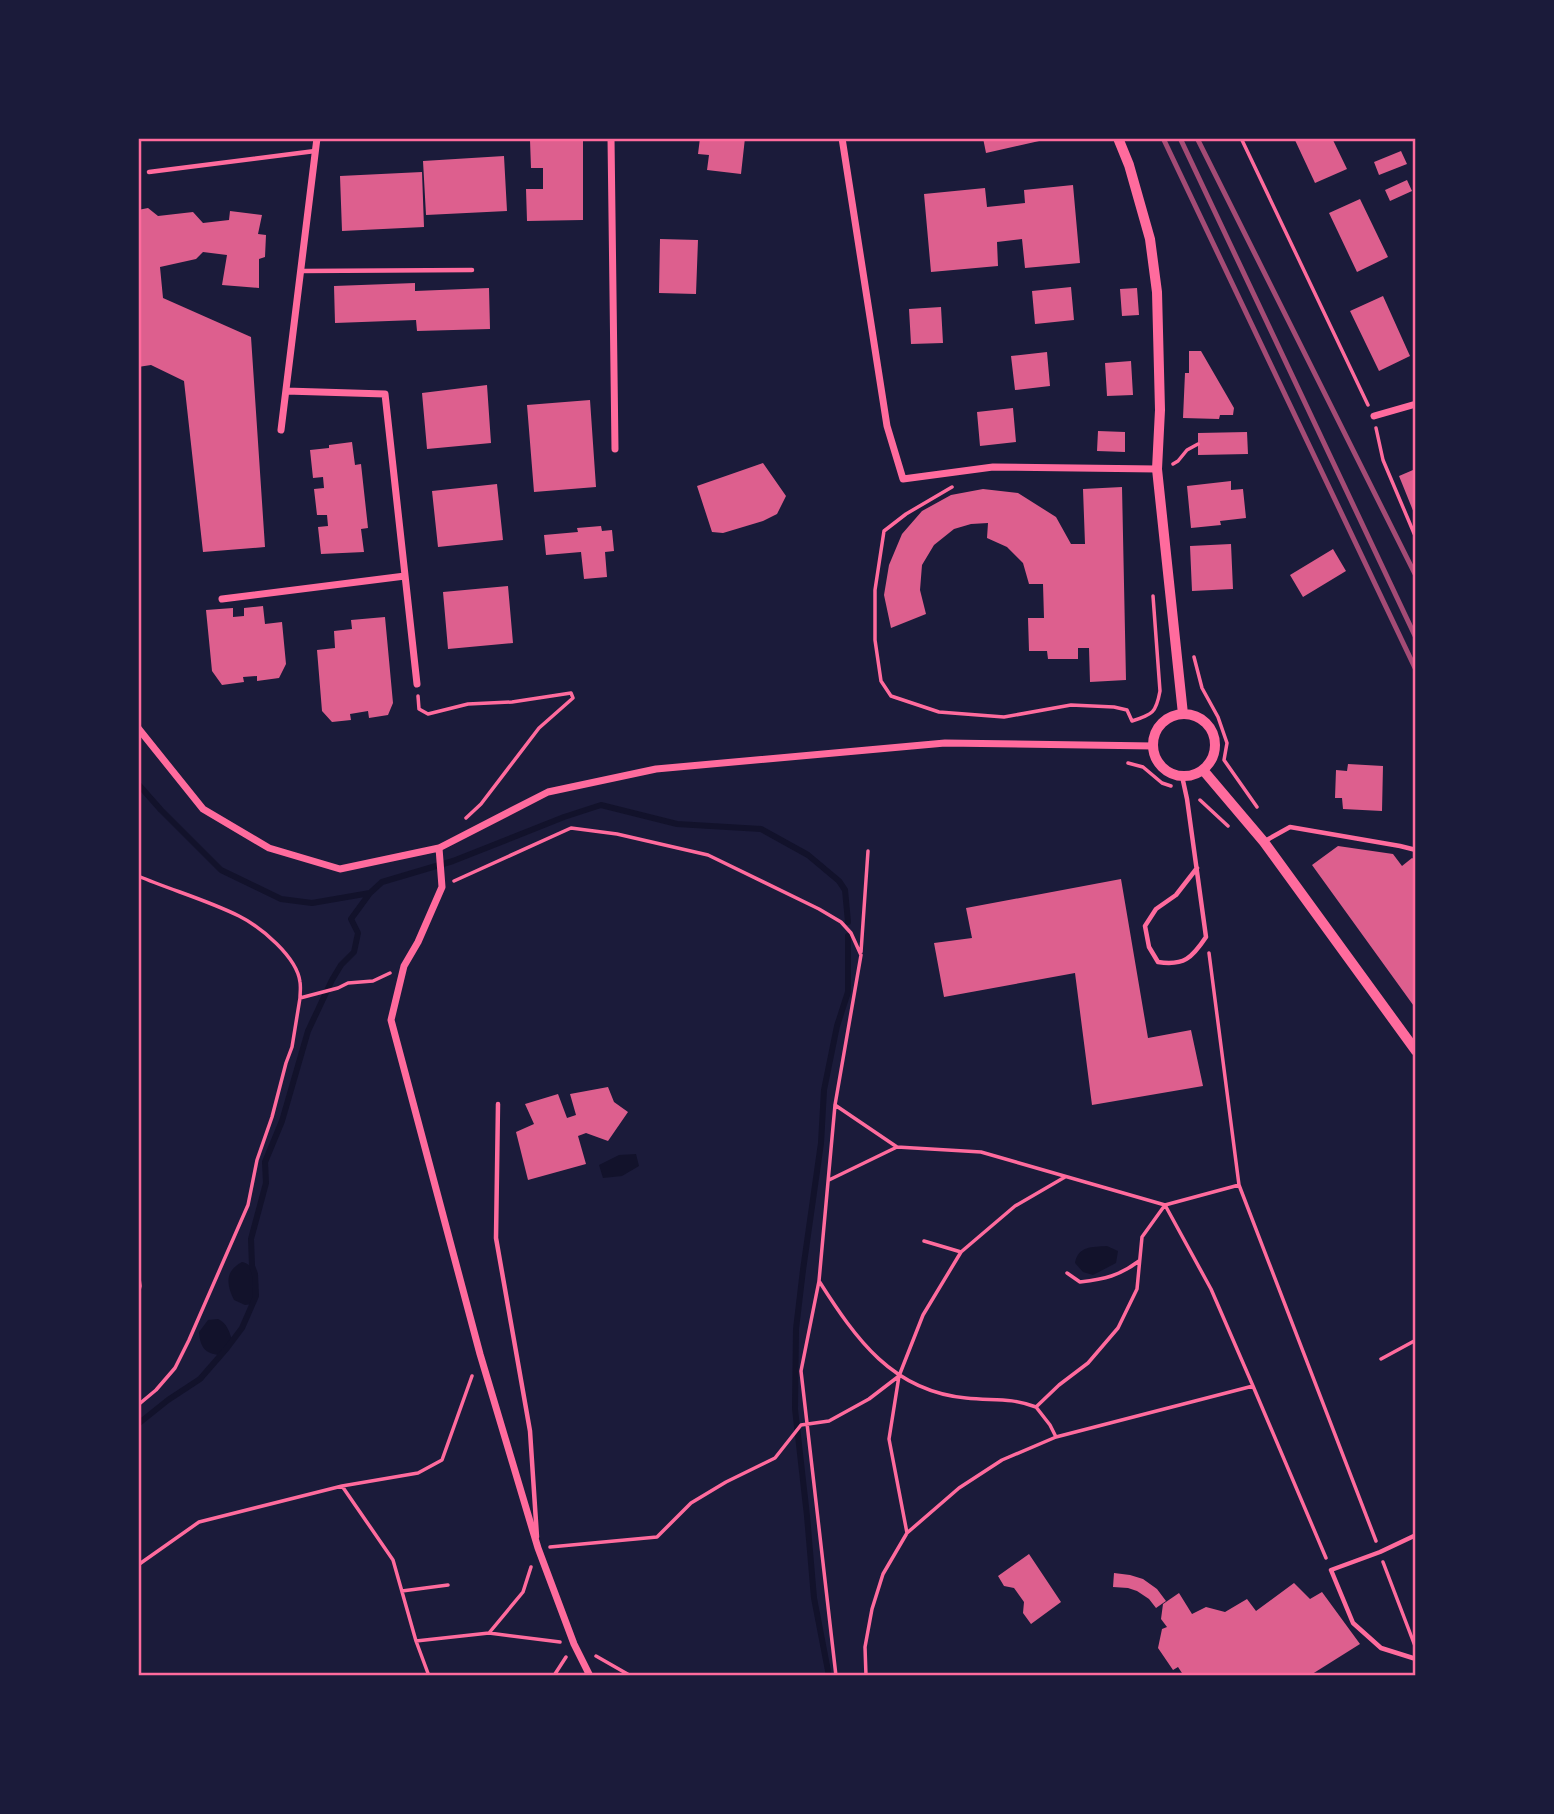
<svg xmlns="http://www.w3.org/2000/svg" width="1554" height="1814" font-family="Mulish,sans-serif">
  <style>
    .water { fill: #12122b }
    .lines { fill: none; stroke-linecap: round; stroke-linejoin: round }
    .stream { stroke: #12122b; stroke-width: 6 }
    .building { fill: #dd5f8e }
    .path { stroke: #ff6b9d; stroke-width: 3.5 }
    .service { stroke: #ff6b9d; stroke-width: 4.5 }
    .minor { stroke: #ff6b9d; stroke-width: 7 }
    .tertiary { stroke: #ff6b9d; stroke-width: 10 }
    .rail { stroke: #a44b75; stroke-width: 5 }
    .neatline { fill: none; stroke: #ff6b9d; stroke-width: 2.5 }
  </style>
  <rect width="100%" height="100%" fill="#1b1b3a"/>
  <path class="water" d="M 636,1154 L 639,1166 L 622,1176 L 603,1178 L 599,1165 L 619,1155 Z
    M 1107,1246 L 1118,1251 L 1116,1263 L 1093,1275 L 1083,1272 L 1075,1263 C 1078,1246 1092,1247 1107,1246 Z
    M 242,1262 C 259,1265 259,1292 252,1304 L 245,1305 L 234,1300 C 226,1284 225,1271 242,1262 Z
    M 218,1319 C 227,1323 229,1331 232,1340 L 227,1348 L 220,1355 C 205,1354 200,1347 199,1332 L 208,1320 Z"/>
  <g class="lines">
    <path class="stream" d="M 138,784 L 161,810 L 221,870 L 281,899 L 312,903 L 370,893
      M 138,1424 L 168,1400 L 200,1379 L 227,1348 L 242,1328 L 256,1296 L 255,1274 L 252,1266 L 251,1239 L 266,1183 L 265,1162 L 282,1121 L 308,1031 L 332,980 L 341,965 L 354,952 L 358,933 L 351,919 L 370,893 L 382,882 L 453,861 L 564,817 L 601,805 L 677,824 L 761,829 L 808,855 L 839,881 L 845,890 L 848,922
      M 829,1676 L 814,1598 L 807,1516 L 795,1409 L 796,1329 L 803,1270 L 821,1143 L 824,1090 L 837,1026 L 848,992 L 848,936"/>
  </g>
  <path class="building" d="M 545,138 L 583,138 L 583,220 L 527,221 L 526,189 L 543,189 L 543,168 L 531,168 L 530,140 Z
    M 700,138 L 745,138 L 741,174 L 707,170 L 709,155 L 698,154 Z
    M 983,138 L 1048,138 L 1048,139 L 986,153 Z
    M 1294,138 L 1332,138 L 1347,169 L 1315,183 Z
    M 1401,151 L 1407,164 L 1379,175 L 1374,162 Z
    M 504,156 L 507,211 L 426,215 L 423,161 Z
    M 422,172 L 424,227 L 342,231 L 340,176 Z
    M 1407,180 L 1412,191 L 1390,201 L 1385,190 Z
    M 1073,185 L 1080,263 L 1025,268 L 1022,239 L 997,242 L 998,266 L 931,272 L 924,194 L 985,188 L 987,207 L 1025,203 L 1024,190 Z
    M 1360,199 L 1388,257 L 1357,272 L 1329,213 Z
    M 148,208 L 158,216 L 193,212 L 203,223 L 229,220 L 230,211 L 262,215 L 258,234 L 266,235 L 265,257 L 259,259 L 259,288 L 222,285 L 227,255 L 203,252 L 196,259 L 160,267 L 163,298 L 251,337 L 265,547 L 203,552 L 184,381 L 151,365 L 138,367 L 138,210 Z
    M 660,239 L 698,240 L 696,294 L 659,293 Z
    M 415,283 L 415,291 L 489,288 L 490,329 L 417,331 L 416,320 L 335,323 L 334,286 Z
    M 1071,287 L 1074,320 L 1035,324 L 1032,291 Z
    M 1137,288 L 1139,315 L 1122,316 L 1120,289 Z
    M 1383,296 L 1410,356 L 1379,371 L 1350,311 Z
    M 941,307 L 943,343 L 911,344 L 909,309 Z
    M 1189,351 L 1201,351 L 1234,408 L 1233,415 L 1220,415 L 1219,419 L 1183,418 L 1185,373 L 1189,373 Z
    M 1047,352 L 1050,386 L 1015,390 L 1011,356 Z
    M 1131,361 L 1133,395 L 1107,396 L 1105,363 Z
    M 487,385 L 491,443 L 427,449 L 422,393 Z
    M 590,400 L 596,487 L 534,492 L 527,405 Z
    M 1013,408 L 1016,442 L 980,446 L 977,412 Z
    M 1098,431 L 1125,432 L 1125,452 L 1097,451 Z
    M 1247,432 L 1248,454 L 1198,455 L 1198,433 Z
    M 352,442 L 355,465 L 361,464 L 368,528 L 361,529 L 364,552 L 321,554 L 318,527 L 328,526 L 327,515 L 317,515 L 314,489 L 324,488 L 323,477 L 313,478 L 310,450 L 329,448 L 329,445 Z
    M 763,463 L 786,496 L 777,514 L 763,521 L 723,533 L 712,532 L 697,486 Z
    M 1413,470 L 1416,477 L 1416,518 L 1399,476 Z
    M 1231,481 L 1231,490 L 1243,489 L 1246,518 L 1220,521 L 1221,525 L 1191,528 L 1187,486 Z
    M 497,484 L 503,540 L 438,547 L 432,491 Z
    M 1122,487 L 1126,680 L 1090,682 L 1089,648 L 1078,648 L 1078,659 L 1048,659 L 1047,651 L 1029,651 L 1028,618 L 1044,618 L 1043,584 L 1029,584 L 1023,563 L 1007,547 L 987,538 L 988,523 L 971,524 L 954,529 L 934,545 L 922,565 L 920,590 L 926,614 L 891,628 L 884,595 L 889,565 L 902,534 L 922,511 L 951,495 L 983,489 L 1018,493 L 1056,517 L 1071,544 L 1085,544 L 1083,489 Z
    M 601,526 L 602,531 L 612,530 L 614,551 L 605,552 L 607,577 L 584,579 L 581,552 L 546,555 L 544,535 L 578,532 L 577,528 Z
    M 1231,544 L 1233,589 L 1192,591 L 1190,546 Z
    M 1333,549 L 1346,571 L 1303,597 L 1290,575 Z
    M 508,586 L 513,643 L 448,649 L 443,592 Z
    M 263,606 L 265,624 L 282,622 L 286,664 L 279,678 L 257,681 L 257,676 L 243,677 L 244,682 L 222,685 L 212,671 L 206,610 L 233,608 L 233,617 L 244,616 L 244,608 Z
    M 385,617 L 393,703 L 388,715 L 369,718 L 368,711 L 350,714 L 351,720 L 332,722 L 322,711 L 317,650 L 335,648 L 334,631 L 352,629 L 351,620 Z
    M 1348,764 L 1383,766 L 1382,811 L 1343,809 L 1342,798 L 1335,798 L 1336,770 L 1347,771 Z
    M 1338,846 L 1393,854 L 1402,866 L 1412,858 L 1416,860 L 1416,1009 L 1312,865 Z
    M 1121,879 L 1148,1038 L 1191,1030 L 1203,1086 L 1092,1105 L 1075,973 L 944,997 L 934,943 L 972,938 L 966,908 Z
    M 608,1087 L 614,1102 L 628,1112 L 608,1141 L 586,1133 L 578,1136 L 586,1164 L 528,1180 L 516,1132 L 534,1124 L 525,1104 L 558,1094 L 567,1118 L 576,1115 L 570,1094 Z
    M 1029,1554 L 1061,1602 L 1031,1624 L 1023,1613 L 1024,1602 L 1014,1588 L 1004,1586 L 998,1576 Z
    M 1114,1573 L 1130,1575 L 1143,1579 L 1157,1589 L 1166,1601 L 1156,1608 L 1149,1599 L 1137,1591 L 1128,1588 L 1113,1587 Z
    M 1294,1583 L 1310,1599 L 1322,1592 L 1360,1644 L 1309,1676 L 1184,1676 L 1178,1667 L 1173,1670 L 1158,1648 L 1162,1629 L 1167,1627 L 1161,1619 L 1163,1604 L 1179,1593 L 1192,1614 L 1206,1607 L 1225,1612 L 1247,1599 L 1256,1611 Z"/>
  <g class="lines">
    <path class="path" d="M 1241,138 L 1368,405
      M 1376,428 L 1383,460 L 1416,538
      M 1173,464 L 1178,461 L 1187,450 L 1198,444
      M 952,487 L 906,514 L 884,531 L 875,590 L 875,640 L 881,681 L 891,696 L 939,712 L 1004,717 L 1071,705 L 1114,707 L 1127,710 L 1132,721 C 1153,714 1156,713 1160,691 L 1153,596
      M 1194,657 L 1202,688 L 1218,717 L 1227,743 L 1224,760 L 1257,807
      M 418,696 L 419,709 L 428,714 L 468,704 L 512,702 L 571,693 L 573,698 L 539,728 L 481,804 L 466,818
      M 1128,763 L 1143,767 L 1162,783 L 1171,786
      M 1200,800 L 1228,826
      M 138,876 C 171,890 207,900 239,916 C 261,927 297,957 300,982 C 301,987 300,993 300,998 L 338,988 L 348,983 L 373,981 L 390,973
      M 454,881 L 571,828 L 617,834 L 708,855 L 819,909 L 841,922 L 851,933 L 861,955 L 835,1105 L 819,1281 L 801,1371 L 836,1676
      M 861,952 L 868,851
      M 1209,953 L 1239,1185 L 1376,1541
      M 835,1105 L 897,1147
      M 829,1180 L 897,1147 L 981,1152 L 1165,1205 L 1239,1185
      M 1165,1205 L 1211,1289 L 1253,1386
      M 924,1241 L 961,1252
      M 138,1271 L 140,1286 L 138,1294
      M 1067,1273 L 1080,1282 C 1105,1279 1119,1276 1139,1261
      M 819,1281 C 856,1339 892,1391 966,1398 C 992,1401 1010,1397 1036,1407
      M 1381,1359 L 1416,1340
      M 138,1405 L 156,1390 L 175,1368 L 189,1340 L 248,1205 L 257,1160 L 272,1117 L 286,1063 L 292,1047 L 300,998
      M 1056,1437 L 1050,1425 L 1036,1407 L 1059,1385 L 1088,1363 L 1118,1328 L 1137,1289 L 1142,1237 L 1165,1205
      M 342,1486 L 393,1560 L 416,1641 L 429,1676
      M 907,1533 L 889,1439 L 899,1376 L 923,1315 L 961,1252 L 1015,1206 L 1065,1177
      M 550,1547 L 657,1537 L 691,1503 L 726,1482 L 775,1458 L 801,1425 L 829,1421 L 869,1399 L 899,1376
      M 1383,1562 L 1415,1646
      M 138,1565 L 199,1522 L 342,1486 L 418,1473 L 442,1460 L 472,1376
      M 402,1591 L 448,1585
      M 489,1633 L 523,1592 L 531,1567
      M 416,1641 L 489,1633 L 560,1642
      M 596,1656 L 631,1676
      M 555,1676 L 555,1674 L 566,1657
      M 866,1676 L 865,1647 L 872,1609 L 883,1574 L 907,1533 L 959,1488 L 1002,1460 L 1056,1437 L 1253,1386 L 1326,1558"/>
    <path class="service" d="M 149,172 L 315,151
      M 301,271 L 472,270
      M 1182,776 L 1187,799 L 1206,937 C 1192,958 1184,966 1158,962 L 1149,947 L 1145,926 L 1156,909 L 1176,895 L 1197,868
      M 1265,841 L 1290,827 L 1400,846 L 1416,850
      M 498,1104 L 496,1238 L 530,1431 L 537,1537
      M 1416,1535 L 1380,1552 L 1331,1570 L 1353,1623 L 1381,1648 L 1416,1659"/>
    <path class="minor" d="M 611,138 L 615,449
      M 842,138 L 887,426 L 903,479 L 993,467 L 1157,469
      M 286,391 L 385,394 L 417,684
      M 1374,416 L 1416,404
      M 281,430 L 317,138
      M 222,599 L 405,576
      M 138,728 L 203,809 L 269,848 L 340,869 L 439,848 L 548,792 L 656,769 L 945,743 L 1154,746
      M 439,848 L 442,887 L 418,942 L 404,966 L 391,1020 L 480,1354 L 538,1548 L 574,1644 L 590,1676"/>
    <path class="tertiary" d="M 1118,138 L 1129,165 L 1150,239 L 1157,292 L 1160,410 L 1157,469 L 1183,714
      M1153 745a31 31 0 1 1 62 0a31 31 0 1 1-62 0Z
      M 1203,770 L 1264,842 L 1416,1051"/>
    <path class="rail" d="M 1163,138 L 1416,670
      M 1180,138 L 1416,638
      M 1197,138 L 1416,576"/>
  </g>
  <rect width="1554" height="1814" fill="none" stroke="#1b1b3a" stroke-width="280"/>
  <rect x="140" y="140" width="1274" height="1534" class="neatline"/>
</svg>
